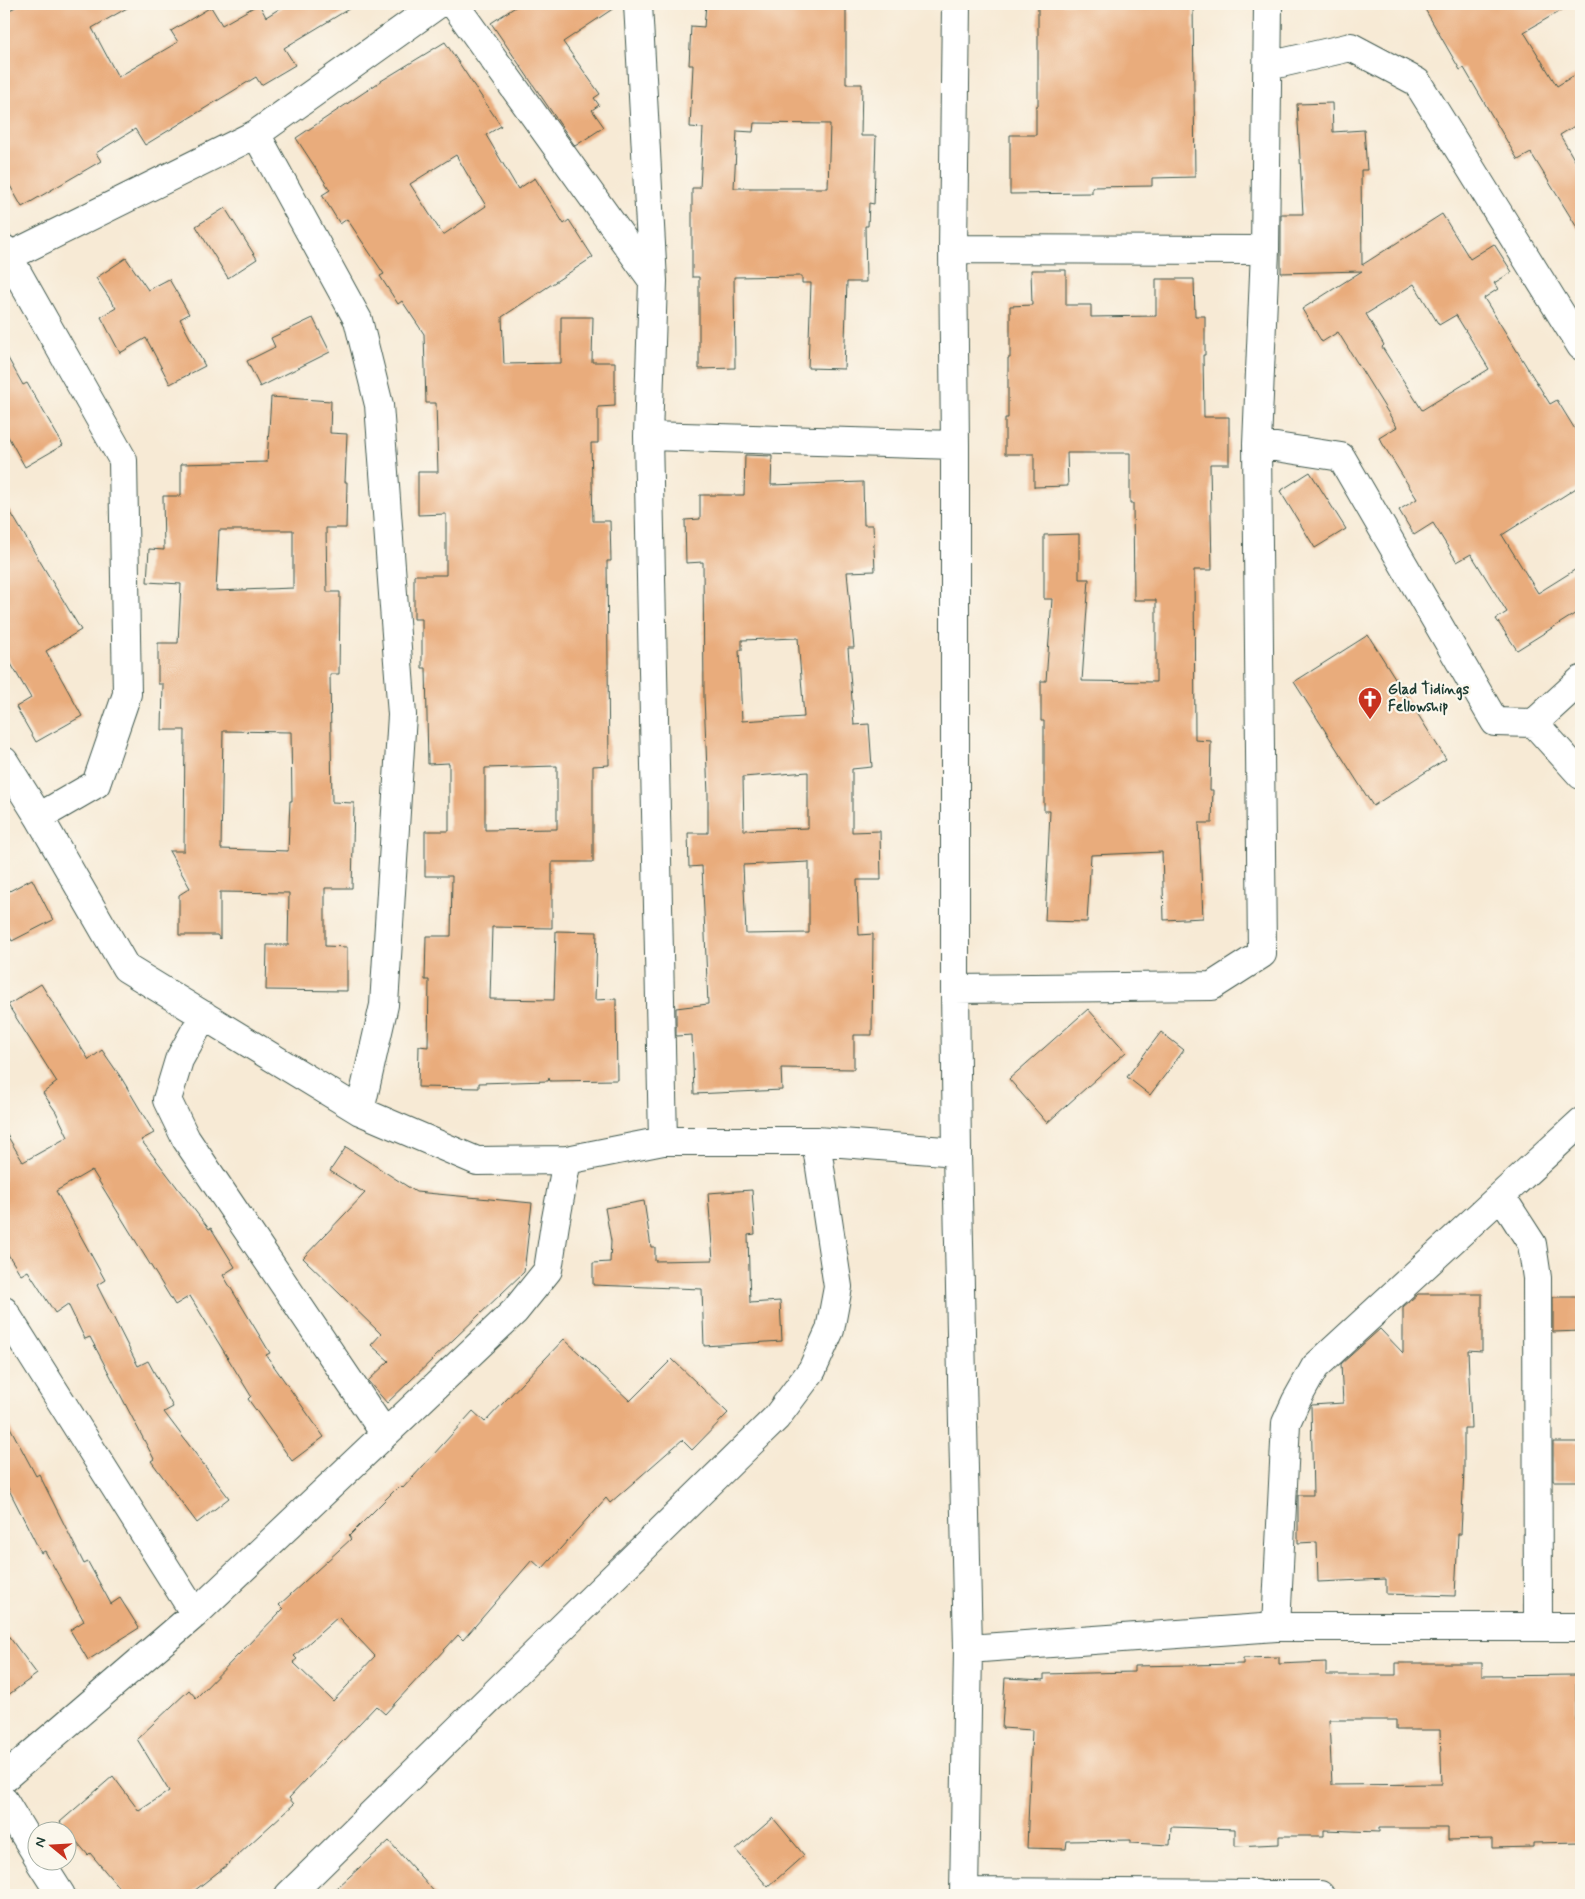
<svg xmlns="http://www.w3.org/2000/svg" width="1585" height="1899" font-family="Mynerve,sans-serif">
  <style>
    .building { fill: #e9ac7b; fill-rule: evenodd }
    .lines { fill: none; stroke-linecap: round; stroke-linejoin: round }
    .street-casing { stroke: #3f574c; stroke-width: 30 }
    .street { stroke: #fff; stroke-width: 28 }
    .labels { text-anchor: middle; dominant-baseline: central; stroke-width: 4.5; stroke-linejoin: round; paint-order: stroke }
    .poi-label { font-size: 15px; font-weight: bold; fill: #1f3d34; stroke: #fbf7ec; text-anchor: start }
  </style>
  <rect width="100%" height="100%" fill="#fbf7ec"/>
  <filter id="ink" filterUnits="userSpaceOnUse"><feTurbulence type="fractalNoise" baseFrequency=".02" numOctaves="2"/><feDisplacementMap in="SourceGraphic" scale="10" xChannelSelector="R" yChannelSelector="G"/><feConvolveMatrix kernelMatrix="1 2 1 2 8 2 1 2 1" color-interpolation-filters="sRGB"/></filter>
  <filter id="wash" filterUnits="userSpaceOnUse"><feTurbulence type="fractalNoise" baseFrequency=".0096" numOctaves="4" result="noise"/><feDisplacementMap in="SourceGraphic" scale="20" xChannelSelector="R" yChannelSelector="G"/><feGaussianBlur stdDeviation="1.12" result="paint"/><feColorMatrix in="noise" values="0 0 0 0 0 0 0 0 0 0 0 0 0 0 0 0 0 1.4 0 .05"/><feComposite in="paint" operator="in"/></filter>
  <g filter="url(#wash)">
    <rect width="100%" height="100%" fill="#f7ead5"/>
    <g id="blocks">
      <path class="building" d="M 21,4 L 134,4 L 92,28 L 118,77 L 178,42 L 171,31 L 211,7 L 222,25 L 259,4 L 266,17 L 287,4 L 357,4 L 284,48 L 295,65 L 261,85 L 256,77 L 145,145 L 135,129 L 96,153 L 101,161 L 22,207 L 4,175 L 4,13 Z
        M 520,4 L 620,4 L 563,42 L 600,94 L 594,98 L 599,105 L 592,110 L 604,127 L 575,146 L 491,23 Z
        M 706,4 L 846,4 L 846,84 L 862,84 L 861,136 L 876,136 L 874,204 L 869,203 L 868,226 L 865,226 L 866,282 L 847,282 L 844,369 L 808,368 L 811,283 L 802,283 L 802,276 L 734,277 L 735,368 L 699,369 L 699,277 L 692,277 L 692,188 L 700,188 L 703,128 L 690,127 L 693,65 L 689,65 L 691,26 L 704,27 ZM 754,123 L 830,124 L 828,188 L 734,188 L 737,131 L 753,132 Z
        M 1038,4 L 1193,4 L 1195,177 L 1152,178 L 1152,186 L 1092,187 L 1092,193 L 1010,194 L 1010,135 L 1036,135 L 1036,106 L 1038,106 Z
        M 1422,4 L 1572,4 L 1524,32 L 1557,86 L 1581,71 L 1581,122 L 1560,135 L 1581,171 L 1581,234 L 1531,153 L 1518,160 L 1464,68 L 1460,70 Z
        M 445,42 L 501,126 L 486,135 L 518,189 L 535,178 L 564,224 L 569,220 L 593,257 L 502,317 L 504,364 L 561,363 L 561,317 L 593,317 L 592,362 L 615,362 L 615,406 L 598,407 L 598,443 L 591,443 L 593,521 L 610,521 L 611,561 L 607,561 L 609,765 L 593,766 L 593,862 L 552,862 L 552,928 L 492,927 L 490,999 L 554,1000 L 556,931 L 597,932 L 595,1000 L 616,999 L 617,1080 L 550,1081 L 549,1078 L 548,1081 L 479,1083 L 479,1088 L 418,1087 L 419,1046 L 428,1047 L 429,980 L 425,980 L 426,936 L 451,936 L 452,876 L 425,876 L 425,831 L 449,831 L 449,763 L 428,764 L 426,668 L 422,668 L 422,619 L 414,619 L 414,575 L 446,575 L 446,514 L 418,515 L 418,472 L 438,472 L 436,403 L 426,403 L 424,334 L 402,301 L 398,304 L 380,276 L 384,274 L 347,219 L 340,224 L 322,195 L 330,190 L 296,138 L 381,81 ZM 456,155 L 486,206 L 443,235 L 410,184 ZM 557,766 L 557,829 L 485,830 L 485,768 Z
        M 1332,103 L 1333,132 L 1364,130 L 1367,170 L 1361,170 L 1362,265 L 1442,214 L 1470,259 L 1494,244 L 1512,272 L 1494,283 L 1498,289 L 1484,298 L 1550,404 L 1557,400 L 1581,439 L 1581,485 L 1502,535 L 1538,593 L 1581,566 L 1581,610 L 1517,650 L 1496,619 L 1507,612 L 1471,554 L 1457,562 L 1433,523 L 1414,535 L 1399,510 L 1417,499 L 1379,438 L 1397,427 L 1338,332 L 1322,342 L 1302,309 L 1362,271 L 1281,273 L 1281,214 L 1303,214 L 1297,104 ZM 1414,284 L 1439,325 L 1456,315 L 1489,369 L 1422,410 L 1382,347 L 1384,345 L 1366,314 Z
        M 225,208 L 257,259 L 228,278 L 196,226 Z
        M 126,258 L 148,290 L 169,279 L 189,314 L 180,319 L 205,366 L 170,384 L 146,338 L 120,353 L 101,317 L 116,308 L 96,278 Z
        M 1031,270 L 1066,270 L 1066,305 L 1091,305 L 1091,317 L 1156,316 L 1156,279 L 1194,279 L 1195,316 L 1205,316 L 1205,355 L 1203,355 L 1204,417 L 1229,417 L 1229,464 L 1210,464 L 1212,570 L 1194,570 L 1195,740 L 1211,741 L 1210,790 L 1213,790 L 1212,823 L 1199,823 L 1203,918 L 1164,920 L 1162,852 L 1091,855 L 1087,922 L 1045,921 L 1050,811 L 1044,811 L 1044,721 L 1041,721 L 1041,681 L 1046,681 L 1052,599 L 1044,599 L 1044,535 L 1079,534 L 1079,579 L 1089,579 L 1082,681 L 1156,682 L 1156,600 L 1134,600 L 1133,503 L 1130,503 L 1130,453 L 1067,453 L 1068,486 L 1034,487 L 1034,454 L 1005,454 L 1005,418 L 1008,418 L 1008,358 L 1010,358 L 1010,306 L 1032,305 Z
        M 313,318 L 330,352 L 260,387 L 247,361 L 275,347 L 271,338 Z
        M 4,351 L 23,385 L 27,383 L 63,445 L 25,467 L 4,429 Z
        M 271,397 L 331,401 L 330,433 L 347,434 L 345,482 L 347,482 L 346,528 L 326,528 L 327,592 L 340,592 L 339,674 L 330,674 L 332,802 L 354,803 L 352,888 L 325,888 L 325,946 L 347,947 L 347,991 L 266,990 L 267,945 L 288,945 L 289,893 L 220,892 L 220,939 L 217,935 L 179,935 L 179,895 L 190,888 L 169,851 L 184,851 L 185,730 L 162,730 L 163,684 L 158,684 L 158,643 L 178,643 L 181,584 L 147,582 L 149,549 L 164,550 L 163,496 L 181,496 L 181,464 L 267,462 ZM 219,530 L 293,530 L 293,588 L 216,591 ZM 223,731 L 291,732 L 292,801 L 290,801 L 288,851 L 221,849 Z
        M 745,455 L 772,456 L 771,485 L 863,482 L 864,525 L 873,525 L 875,571 L 847,572 L 854,648 L 848,648 L 854,725 L 869,724 L 872,767 L 852,769 L 852,832 L 880,831 L 881,880 L 857,880 L 859,935 L 873,934 L 872,1035 L 854,1035 L 854,1069 L 781,1068 L 782,1090 L 694,1094 L 692,1035 L 676,1036 L 676,1008 L 708,1004 L 702,866 L 689,867 L 688,833 L 708,833 L 708,795 L 704,697 L 703,562 L 686,563 L 685,520 L 700,519 L 700,495 L 744,495 ZM 798,638 L 804,717 L 742,721 L 739,650 L 742,650 L 742,640 ZM 808,772 L 808,828 L 744,830 L 743,777 ZM 809,862 L 809,933 L 746,934 L 743,865 Z
        M 1310,472 L 1346,529 L 1315,548 L 1280,491 Z
        M 4,501 L 81,630 L 46,651 L 82,716 L 36,742 L 16,707 L 31,698 L 4,652 Z
        M 1368,635 L 1446,759 L 1373,806 L 1294,682 Z
        M 32,879 L 53,920 L 12,941 L 4,926 L 4,894 Z
        M 41,984 L 89,1060 L 102,1050 L 122,1079 L 154,1133 L 141,1140 L 209,1229 L 211,1228 L 235,1267 L 223,1275 L 270,1353 L 266,1355 L 324,1437 L 292,1461 L 248,1399 L 251,1396 L 190,1296 L 175,1305 L 92,1170 L 56,1191 L 105,1280 L 97,1285 L 138,1366 L 148,1361 L 173,1407 L 164,1412 L 229,1498 L 197,1523 L 151,1461 L 154,1459 L 90,1337 L 85,1339 L 68,1304 L 55,1313 L 28,1271 L 21,1275 L 4,1248 L 4,1130 L 23,1162 L 68,1137 L 56,1112 L 43,1093 L 57,1082 L 8,1005 Z
        M 1088,1009 L 1126,1052 L 1047,1123 L 1009,1079 Z
        M 1161,1032 L 1184,1050 L 1150,1095 L 1127,1077 Z
        M 346,1147 L 416,1192 L 532,1203 L 524,1272 L 387,1403 L 368,1381 L 389,1361 L 371,1345 L 381,1334 L 303,1258 L 365,1193 L 330,1171 Z
        M 752,1190 L 755,1234 L 748,1235 L 750,1303 L 780,1301 L 782,1341 L 704,1346 L 702,1289 L 593,1285 L 593,1263 L 610,1262 L 611,1241 L 605,1208 L 644,1201 L 651,1247 L 655,1247 L 655,1261 L 713,1260 L 708,1193 Z
        M 1418,1294 L 1482,1294 L 1482,1351 L 1468,1350 L 1471,1428 L 1464,1428 L 1464,1471 L 1461,1534 L 1458,1534 L 1455,1596 L 1386,1594 L 1386,1579 L 1318,1582 L 1317,1542 L 1298,1543 L 1298,1495 L 1313,1495 L 1311,1406 L 1312,1405 L 1343,1403 L 1341,1364 L 1380,1329 L 1403,1353 L 1403,1307 Z
        M 1553,1297 L 1581,1297 L 1581,1331 L 1553,1332 Z
        M 564,1339 L 630,1401 L 672,1359 L 728,1413 L 692,1450 L 682,1440 L 610,1503 L 606,1498 L 542,1569 L 532,1560 L 463,1640 L 458,1635 L 385,1714 L 376,1706 L 289,1798 L 294,1804 L 227,1865 L 189,1895 L 125,1895 L 90,1853 L 88,1855 L 60,1822 L 113,1776 L 139,1811 L 169,1791 L 137,1739 L 189,1690 L 196,1698 L 283,1609 L 279,1605 L 351,1539 L 349,1536 L 400,1485 L 403,1488 L 473,1411 L 485,1422 ZM 338,1617 L 375,1656 L 333,1701 L 293,1662 L 297,1659 L 294,1656 Z
        M 4,1416 L 36,1476 L 39,1474 L 84,1564 L 88,1562 L 111,1604 L 120,1598 L 139,1628 L 88,1660 L 70,1630 L 84,1621 L 45,1551 L 41,1553 L 4,1480 Z
        M 1553,1442 L 1581,1442 L 1581,1481 L 1553,1481 Z
        M 4,1630 L 37,1674 L 4,1698 Z
        M 1279,1657 L 1279,1664 L 1326,1662 L 1326,1675 L 1396,1675 L 1396,1663 L 1482,1663 L 1482,1676 L 1576,1675 L 1576,1721 L 1581,1721 L 1581,1842 L 1533,1843 L 1533,1847 L 1492,1848 L 1492,1839 L 1448,1840 L 1448,1828 L 1379,1828 L 1379,1832 L 1324,1830 L 1324,1836 L 1279,1836 L 1279,1844 L 1235,1846 L 1235,1829 L 1171,1827 L 1170,1845 L 1131,1843 L 1131,1840 L 1067,1841 L 1066,1849 L 1027,1848 L 1032,1730 L 1002,1728 L 1005,1678 L 1044,1680 L 1044,1674 L 1134,1672 L 1134,1666 L 1243,1664 L 1243,1658 ZM 1329,1720 L 1396,1720 L 1396,1730 L 1440,1730 L 1442,1784 L 1332,1785 Z
        M 773,1818 L 804,1855 L 768,1887 L 736,1850 Z
        M 389,1841 L 437,1895 L 329,1895 Z"/>
    </g>
  </g>
  <g filter="url(#ink)">
    <use href="#blocks" fill-opacity="0" stroke="#3f574c" stroke-width="1"/>
    <g class="lines">
      <defs>
        <path id="street" d="M 454,4 L 653,281
          M 638,4 L 653,281 L 648,436 L 663,1141
          M 956,4 L 953,249 L 955,445 L 955,989 L 957,1152 L 968,1649 L 964,1895
          M 1268,66 L 1351,47 L 1417,82 L 1581,346
          M 4,249 L 123,460 L 127,694 L 96,784 L 39,817
          M 953,249 L 1265,250
          M 8,257 L 256,134
          M 648,436 L 955,445
          M 1257,444 L 1341,457 L 1495,722 L 1534,723 L 1581,680
          M 1534,723 L 1581,775
          M 4,761 L 39,817 L 126,968 L 360,1111 L 477,1161 L 567,1160 L 663,1141 L 816,1141 L 957,1152
          M 955,989 L 1212,986 L 1262,954 L 1257,444 L 1265,250 L 1268,4
          M 204,1015 L 179,1060 L 167,1100 L 186,1139 L 385,1434
          M 360,1111 L 384,1005 L 402,715 L 379,405 L 358,320 L 256,134 L 438,4
          M 1501,1196 L 1532,1244 L 1537,1278 L 1538,1626
          M 4,1311 L 195,1614 L 4,1778
          M 195,1614 L 515,1311 L 548,1270 L 555,1224 L 567,1160
          M 1276,1627 L 1286,1423 L 1296,1401 L 1315,1367 L 1581,1122
          M 968,1649 L 1276,1627 L 1581,1627
          M 4,1801 L 38,1857
          M 40,1862 L 61,1895
          M 964,1892 L 1256,1894
          M 289,1895 L 776,1418 L 812,1370 L 830,1330 L 838,1287 L 816,1141
          M 1256,1895 L 1320,1895"/>
      </defs>
      <use href="#street" class="street-casing"/>
      <use href="#street" class="street"/>
    </g>
  </g>
  <defs>
    <symbol id="church-pin" viewBox="-11 -11 22 30"><path d="M0 17L-7.5 6A9.5 9.5 0 1 1 7.5 6Z" fill="#c8321e" stroke="#fbf7ec"/><path d="M-1.2-6h2.4v3.5h3.3v2.4h-3.3V6h-2.4V-.1h-3.3v-2.4h3.3Z" fill="#fff"/></symbol>
  </defs>
  <g fill-rule="evenodd">
    <use href="#church-pin" x="1356" y="685" width="28" height="38"/>
  </g>
  <g class="labels">
    <g class="poi-label">
      <text x="1388" y="690">Glad Tidings<tspan x="1388" dy="17">Fellowship</tspan></text>
    </g>
  </g>
  <rect width="1585" height="1899" fill="none" stroke="#fbf7ec" stroke-width="20"/>
  <g transform="translate(52 1846) rotate(288)"><circle r="24" fill="#fbf7ec" stroke="#a3ada2"/>
  <path d="M0-4L9 19L0 12L-9 19Z" fill="#c8321e"/>
  <text y="-8" font-size="14" font-weight="bold" text-anchor="middle" fill="#1f3d34">N</text>
  </g>
</svg>
